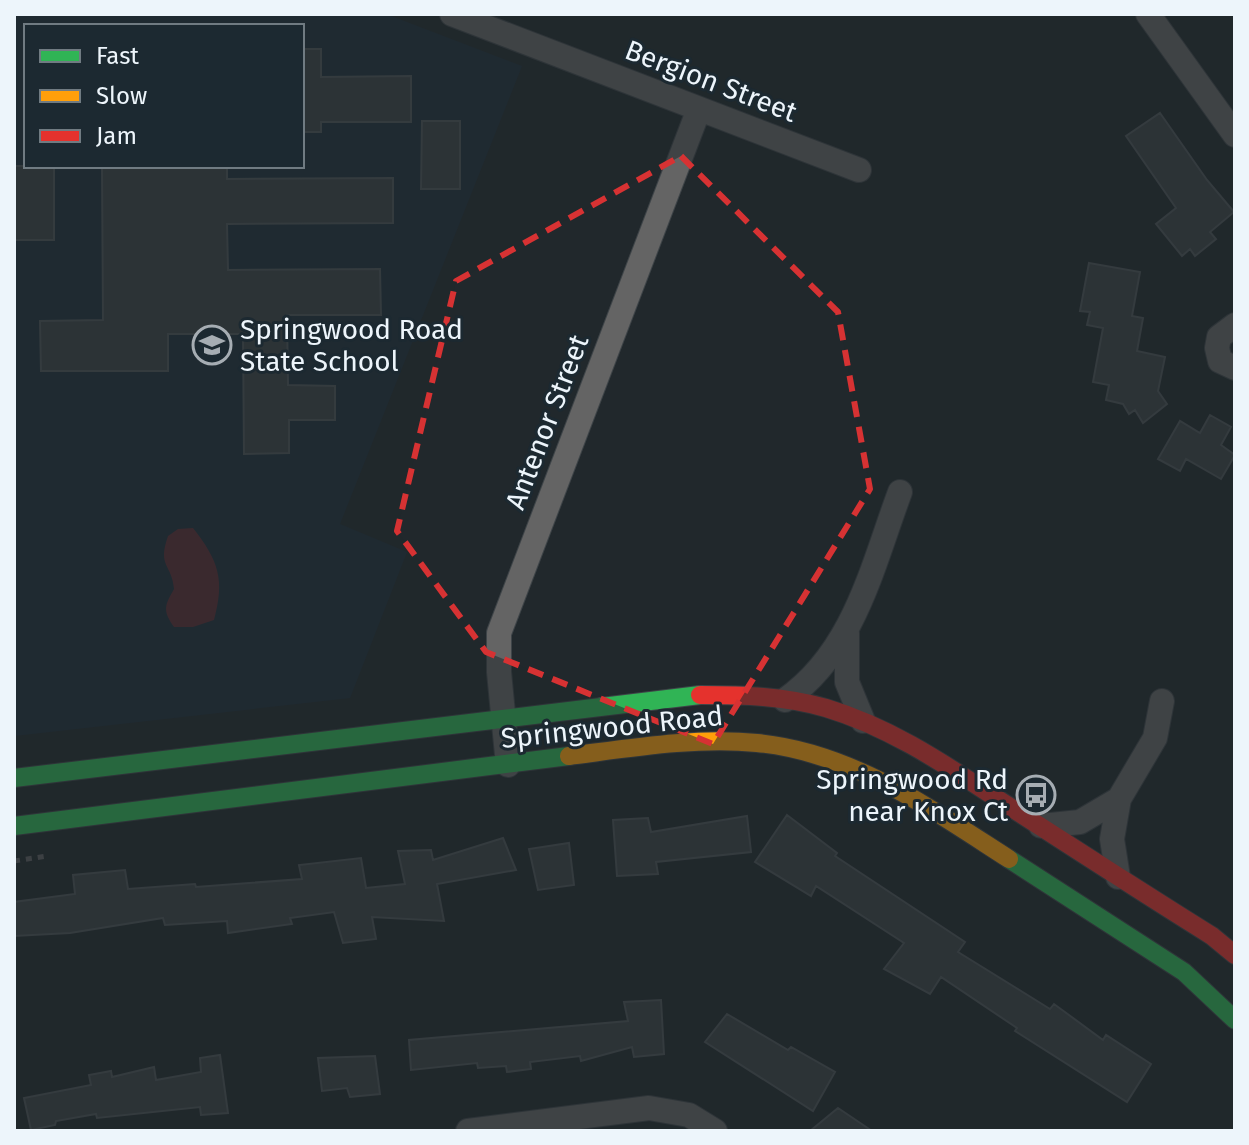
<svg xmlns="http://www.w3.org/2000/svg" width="1249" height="1145" font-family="'Fira Sans',sans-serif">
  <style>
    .built { fill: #1d2e39; fill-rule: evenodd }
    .green { fill: #5a2b32 }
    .building { fill: #3a4044; stroke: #4c5256; stroke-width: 2 }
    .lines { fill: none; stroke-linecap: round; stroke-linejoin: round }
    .street-casing { stroke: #3e4448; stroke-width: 26 }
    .fast-casing { stroke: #3e4448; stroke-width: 20 }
    .slow-casing { stroke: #3e4448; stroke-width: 20 }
    .jam-casing { stroke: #3e4448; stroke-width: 20 }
    .path { stroke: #5d5e61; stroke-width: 5; stroke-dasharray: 6 6; stroke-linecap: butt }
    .street { stroke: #646464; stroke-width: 24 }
    .fast { stroke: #30b455; stroke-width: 18 }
    .slow { stroke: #ff9f0a; stroke-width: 18 }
    .jam { stroke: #e5322d; stroke-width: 18 }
    .marked { fill: none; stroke: #d73233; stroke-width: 6; stroke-dasharray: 16 10; stroke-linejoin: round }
    .labels { text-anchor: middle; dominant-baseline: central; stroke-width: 6; stroke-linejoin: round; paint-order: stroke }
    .street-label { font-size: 28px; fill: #edf5fb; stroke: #1c2931 }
    .poi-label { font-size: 28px; fill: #edf5fb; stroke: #1c2931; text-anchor: start }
  </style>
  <rect width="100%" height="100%" fill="#21282c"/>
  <path class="built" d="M 14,14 L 386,14 L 522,66 L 340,524 L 407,552 L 350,698 L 14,736 ZM 26,26 L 302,26 L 302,166 L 26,166 Z"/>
  <path class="green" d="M 193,528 C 219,561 225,580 214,620 L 193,627 L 174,627 C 162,610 165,605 174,589 C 172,564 157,567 168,536 L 178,529 Z"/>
  <path class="building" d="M 302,49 L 321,49 L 321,77 L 411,76 L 411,122 L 321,122 L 321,132 L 302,132 Z
    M 1160,113 L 1207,180 L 1234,212 L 1210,232 L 1216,239 L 1195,256 L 1190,249 L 1182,256 L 1156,224 L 1176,208 L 1126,136 Z
    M 422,121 L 460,121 L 460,189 L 421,189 Z
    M 14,166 L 54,166 L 54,240 L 14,240 Z
    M 102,166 L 227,166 L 227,179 L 393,178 L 393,223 L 227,224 L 228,270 L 380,269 L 381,315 L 287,315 L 288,385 L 335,386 L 335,420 L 289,420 L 289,453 L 244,454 L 243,334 L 168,334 L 168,371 L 41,371 L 40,321 L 103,320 Z
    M 1089,263 L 1140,272 L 1132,316 L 1143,318 L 1137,351 L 1165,357 L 1158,391 L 1167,404 L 1143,423 L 1135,410 L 1129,414 L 1123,404 L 1106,400 L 1109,385 L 1093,382 L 1103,328 L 1087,325 L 1090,312 L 1080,311 Z
    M 1210,415 L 1231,427 L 1221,445 L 1235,455 L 1221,479 L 1186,459 L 1180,471 L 1158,459 L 1180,421 L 1200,433 Z
    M 787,815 L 837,853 L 835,856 L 965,942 L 958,952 L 1050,1009 L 1054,1004 L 1103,1040 L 1106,1035 L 1151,1064 L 1127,1102 L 1015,1031 L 1017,1028 L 941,977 L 930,994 L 884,969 L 904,943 L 816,886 L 811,896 L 755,862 Z
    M 747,816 L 751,852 L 656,862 L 658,874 L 617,876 L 613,820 L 648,818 L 651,832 Z
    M 503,838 L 516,870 L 437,884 L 444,921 L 372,917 L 376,939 L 343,943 L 334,912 L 290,918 L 292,924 L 228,933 L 227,921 L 165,925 L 163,918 L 70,933 L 14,936 L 14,902 L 75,894 L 73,875 L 125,870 L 128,889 L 195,884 L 196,887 L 302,879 L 299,865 L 361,858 L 366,888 L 405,884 L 398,851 L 431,850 L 433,860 Z
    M 569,843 L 574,885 L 538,890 L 529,849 Z
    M 661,1000 L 664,1054 L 634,1057 L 632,1047 L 581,1061 L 580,1056 L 530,1062 L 531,1069 L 507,1072 L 506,1066 L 478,1068 L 477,1063 L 411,1070 L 409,1040 L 628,1021 L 624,1002 Z
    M 727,1014 L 788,1050 L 791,1047 L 835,1072 L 813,1111 L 705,1042 Z
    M 220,1055 L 228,1113 L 201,1115 L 200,1107 L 97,1118 L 96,1114 L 56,1121 L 55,1125 L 31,1130 L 24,1098 L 91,1085 L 89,1075 L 111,1071 L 112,1077 L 154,1067 L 156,1080 L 201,1072 L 200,1058 Z
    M 375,1056 L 380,1094 L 350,1097 L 347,1088 L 322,1091 L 318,1058 Z
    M 838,1108 L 872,1131 L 810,1131 Z"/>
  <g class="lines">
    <defs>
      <path id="street" d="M 452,14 L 859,170
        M 1148,14 L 1235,135
        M 1235,325 L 1219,337 L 1217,348 L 1220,361 L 1235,368
        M 847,633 L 847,682 L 863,721
        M 785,700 C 854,652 872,567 900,492
        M 508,765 L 499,672 L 499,633 L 699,109
        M 1041,826 L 1080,822 L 1119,799
        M 1118,877 L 1112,839 L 1119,799 L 1155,738 L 1162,701
        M 468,1131 L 649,1108 L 689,1115 L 715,1131"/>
      <path id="fast" d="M 14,778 L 700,695
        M 14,826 L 569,756
        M 1009,859 L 1184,972 L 1235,1020"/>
      <path id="slow" d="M 569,756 C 631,748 695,737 757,743 C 852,752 931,809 1009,859"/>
      <path id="jam" d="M 700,695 C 742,695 785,696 826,708 C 893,728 950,768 1007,805 C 1075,849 1143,893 1212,936 L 1235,955"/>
    </defs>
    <use href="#street" class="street-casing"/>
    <use href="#fast" class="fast-casing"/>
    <use href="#slow" class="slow-casing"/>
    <use href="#jam" class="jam-casing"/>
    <path class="path" d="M 14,861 L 47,856"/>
    <use href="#street" class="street"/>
    <use href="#fast" class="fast"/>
    <use href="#slow" class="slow"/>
    <use href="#jam" class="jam"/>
  </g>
  <path d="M0 0H1249V1145H0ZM 681,156 L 838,312 L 870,489 L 713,744 L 486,652 L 397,531 L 456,281 Z" fill="#21282c" fill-opacity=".55" fill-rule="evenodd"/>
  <path class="marked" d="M 681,156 L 838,312 L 870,489 L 713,744 L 486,652 L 397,531 L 456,281 Z"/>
  <defs>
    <symbol id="school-ring" viewBox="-11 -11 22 22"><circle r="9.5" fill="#1c2931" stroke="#a6adb3" stroke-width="1.5"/><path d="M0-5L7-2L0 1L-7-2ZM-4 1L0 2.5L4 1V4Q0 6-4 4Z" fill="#a6adb3"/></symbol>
    <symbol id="bus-ring" viewBox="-11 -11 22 22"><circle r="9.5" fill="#1c2931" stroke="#a6adb3" stroke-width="1.5"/><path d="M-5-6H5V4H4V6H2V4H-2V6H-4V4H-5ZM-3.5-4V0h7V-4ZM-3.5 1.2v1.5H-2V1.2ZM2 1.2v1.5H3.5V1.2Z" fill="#a6adb3"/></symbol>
  </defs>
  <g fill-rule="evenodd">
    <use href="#school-ring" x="190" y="323" width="44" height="44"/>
    <use href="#bus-ring" x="1014" y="773" width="44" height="44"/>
  </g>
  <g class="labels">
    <g class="street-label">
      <text transform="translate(711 81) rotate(21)">Bergion Street</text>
      <text transform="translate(547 422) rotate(-69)">Antenor Street</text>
      <text transform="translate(612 727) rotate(-6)">Springwood Road</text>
    </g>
    <g class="poi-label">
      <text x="240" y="329">Springwood Road<tspan x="240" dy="32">State School</tspan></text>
      <text x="1008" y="779" text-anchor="end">Springwood Rd<tspan x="1008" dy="32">near Knox Ct</tspan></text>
    </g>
  </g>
  <rect width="1249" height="1145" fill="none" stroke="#edf5fb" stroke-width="32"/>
  <rect x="24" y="24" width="280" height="144" fill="#1c2931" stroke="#707b82" stroke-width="2"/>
  <rect x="40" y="50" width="40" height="12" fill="#30b455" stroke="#707b82" stroke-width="2"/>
  <text x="96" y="64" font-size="24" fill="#edf5fb">Fast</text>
  <rect x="40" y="90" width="40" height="12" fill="#ff9f0a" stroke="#707b82" stroke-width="2"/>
  <text x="96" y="104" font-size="24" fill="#edf5fb">Slow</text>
  <rect x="40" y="130" width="40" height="12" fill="#e5322d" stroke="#707b82" stroke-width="2"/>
  <text x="96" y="144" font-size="24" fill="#edf5fb">Jam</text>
</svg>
